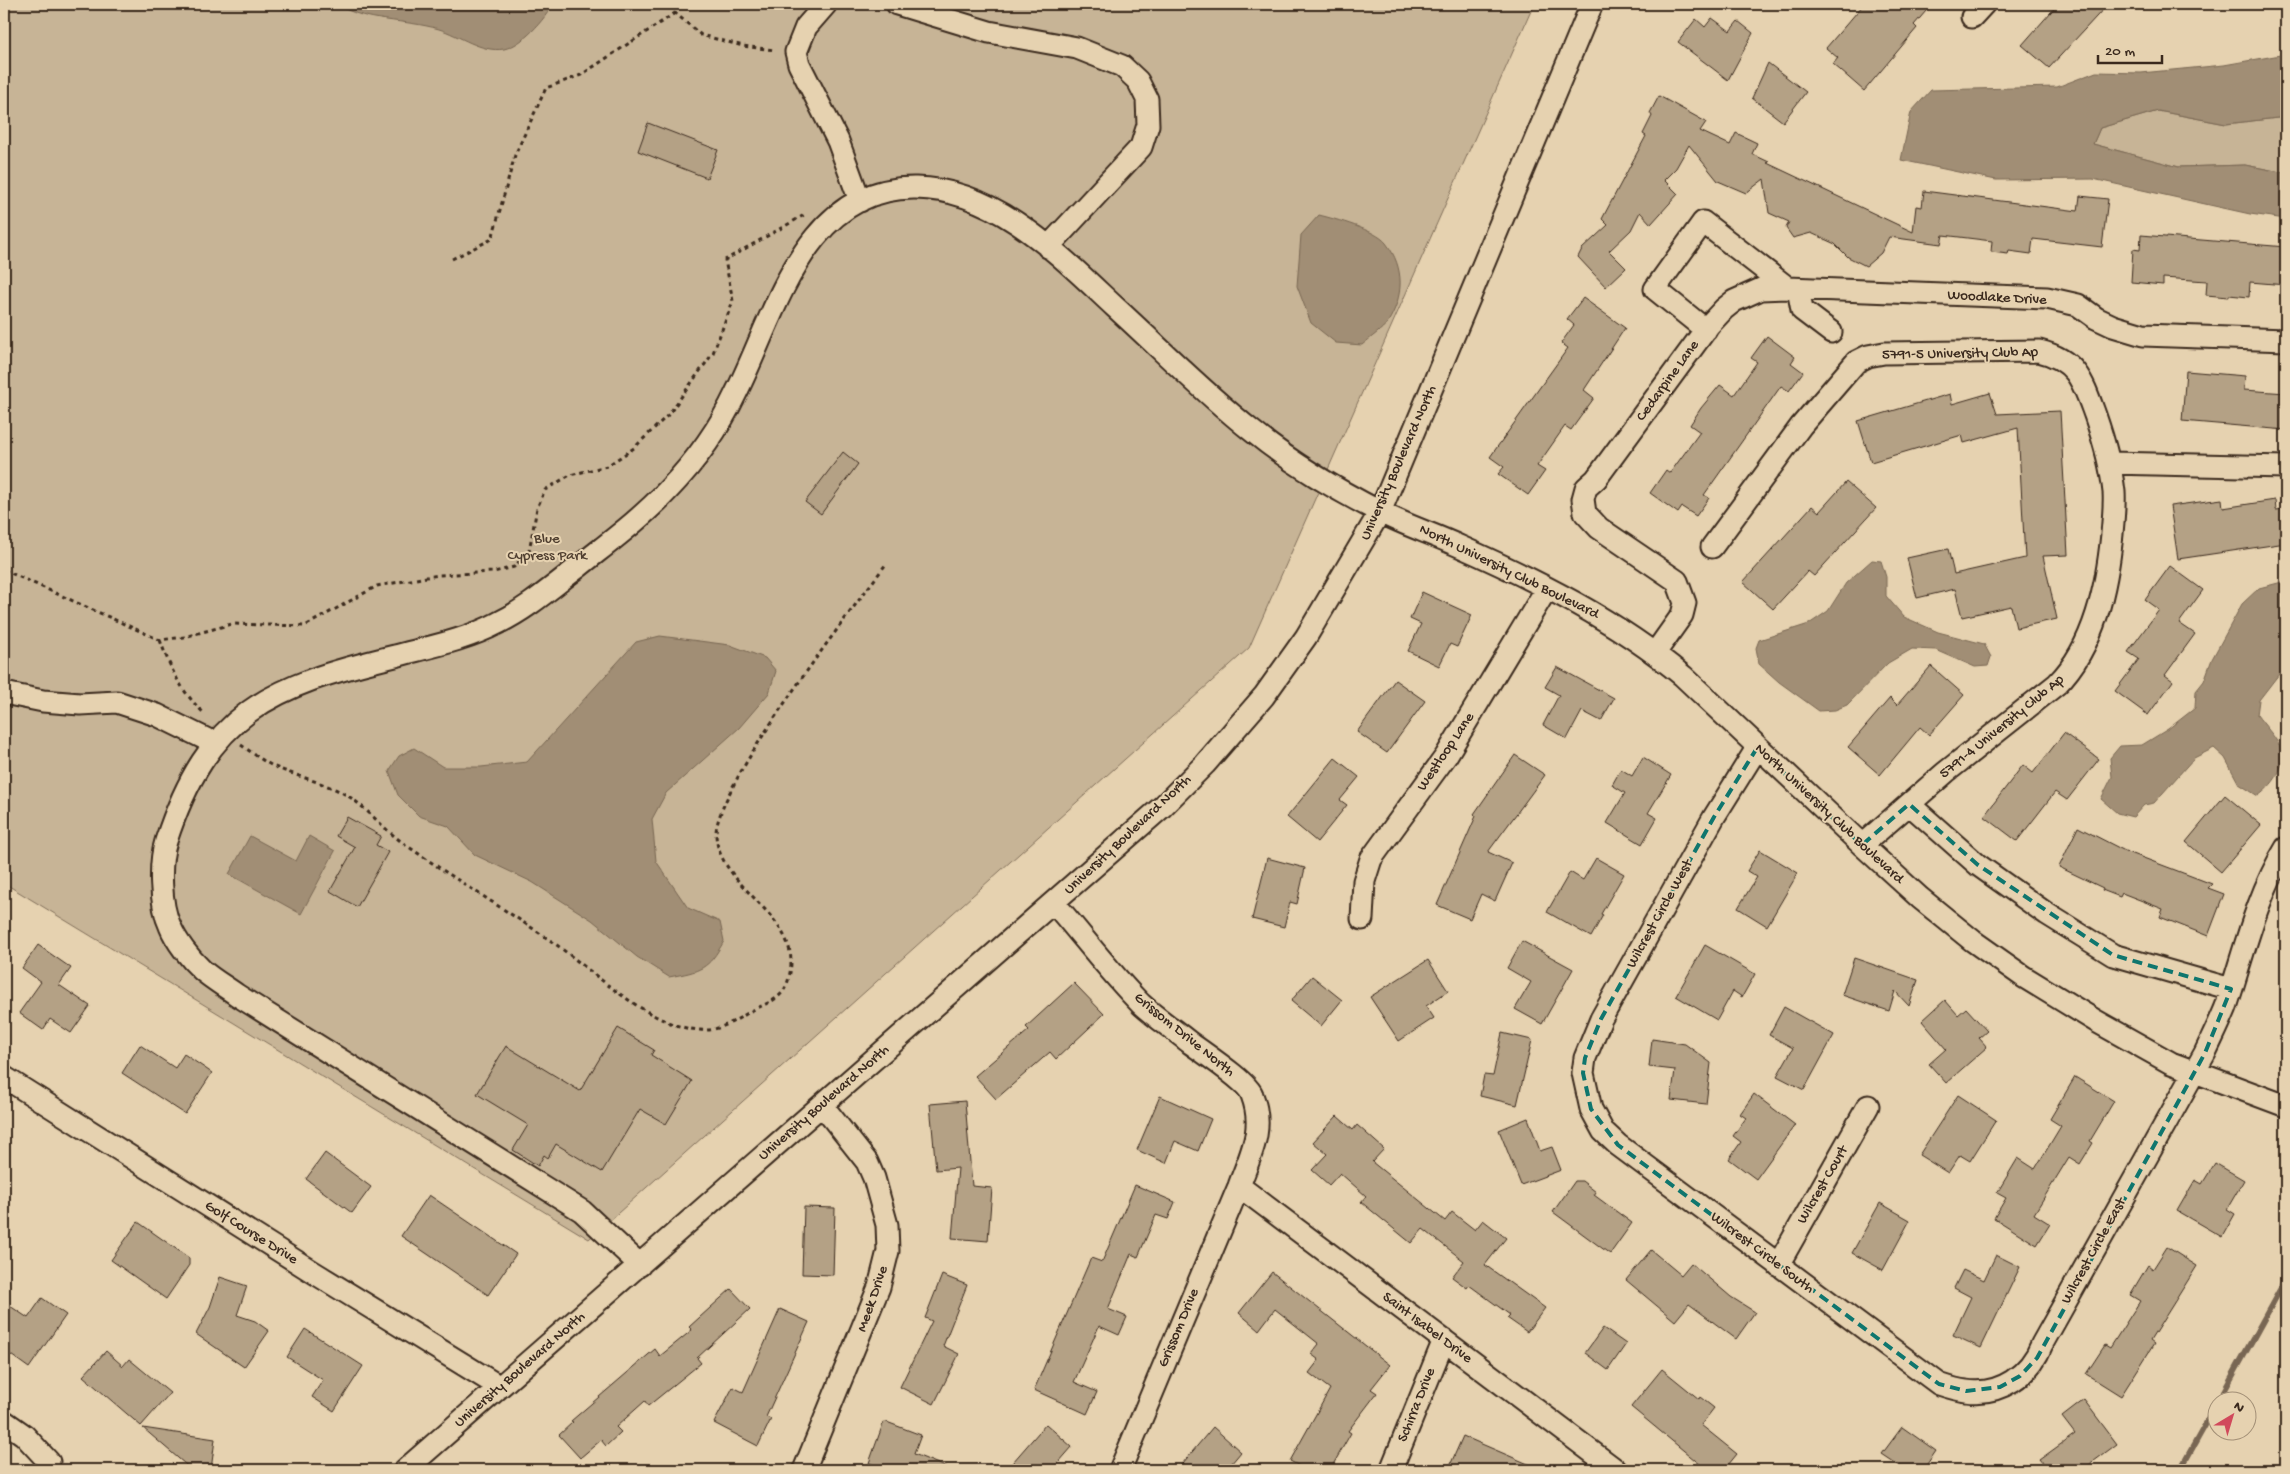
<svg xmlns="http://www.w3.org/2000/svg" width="2290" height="1474" font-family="'Gochi Hand',sans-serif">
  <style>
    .green { fill: #c7b496; stroke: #816f5a }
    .water { fill: #a18e74; stroke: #786652 }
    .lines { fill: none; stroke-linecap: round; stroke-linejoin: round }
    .stream { stroke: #786652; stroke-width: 6 }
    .building { fill: #b4a185; stroke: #3b2a1e }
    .minor-casing { stroke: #3b2a1e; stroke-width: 25 }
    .path { stroke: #3b2a1e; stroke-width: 3; stroke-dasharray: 4 4; stroke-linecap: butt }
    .minor { stroke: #e6d2b0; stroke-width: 21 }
    .marked { fill: none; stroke: #0f766e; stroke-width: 4; stroke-dasharray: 10 6; stroke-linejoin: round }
    .labels { text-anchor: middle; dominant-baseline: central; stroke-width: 4; stroke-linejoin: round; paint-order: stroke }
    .street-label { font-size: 15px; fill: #3b2a1e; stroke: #e6d2b0 }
    .park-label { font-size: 15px; fill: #503f30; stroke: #e6d2b0 }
  </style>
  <rect width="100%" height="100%" fill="#e6d2b0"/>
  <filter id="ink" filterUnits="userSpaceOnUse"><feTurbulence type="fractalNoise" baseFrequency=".02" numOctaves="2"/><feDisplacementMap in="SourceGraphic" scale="10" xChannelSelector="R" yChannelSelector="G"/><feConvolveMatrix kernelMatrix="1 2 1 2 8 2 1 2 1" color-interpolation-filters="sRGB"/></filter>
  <g filter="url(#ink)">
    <path class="green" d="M 4,4 L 1534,4 L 1249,648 L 589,1239 L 4,883 Z
      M 2158,111 L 2226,124 L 2286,117 L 2286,173 L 2245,165 L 2179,167 L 2093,144 L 2100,128 Z"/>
    <path class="water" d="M 336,4 L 553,4 C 544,20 523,45 504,49 C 481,53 459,35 439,29 C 405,19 366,23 336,4 Z
      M 2286,54 L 2286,117 L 2226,124 L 2158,111 L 2100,128 L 2093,144 L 2179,167 L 2245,165 L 2286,173 L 2286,219 L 2250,214 L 2093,179 L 1996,180 L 1901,160 L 1911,112 L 1931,90 L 2057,87 L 2096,72 L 2141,73 L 2224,65 Z
      M 1319,215 C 1335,219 1376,230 1386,243 C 1405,268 1404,296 1388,322 C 1382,330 1370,338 1362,345 L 1336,343 L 1311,323 L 1297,286 L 1301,235 Z
      M 1872,560 L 1881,561 L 1886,577 L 1886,596 L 1904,617 L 1938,632 L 1984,644 L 1991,657 L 1988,666 L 1975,667 L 1936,650 L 1912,649 L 1888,663 L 1847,705 L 1835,710 L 1819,711 L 1779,682 L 1759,664 L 1756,648 L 1759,640 L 1809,624 L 1828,611 L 1846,583 Z
      M 2286,581 L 2286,665 L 2259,700 L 2257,715 C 2264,725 2275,736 2280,747 C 2288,767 2272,786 2258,796 L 2239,784 L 2225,758 L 2214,748 L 2194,758 L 2154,803 L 2144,805 L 2133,817 L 2117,813 L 2101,799 L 2112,777 L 2110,758 L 2120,746 L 2142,745 L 2168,729 L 2195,708 L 2196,691 L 2204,681 L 2212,659 L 2242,604 L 2259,588 Z
      M 660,636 L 730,645 L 765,658 L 776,671 L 769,693 L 739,728 L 666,793 L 652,819 L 656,861 L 688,908 L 720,922 L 724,941 C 708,970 701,971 669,977 L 637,957 L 592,920 L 532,882 L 475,855 L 448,826 L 419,816 L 398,795 L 389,771 L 399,756 L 414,748 L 443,767 L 481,767 L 527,762 L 636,642 Z
      M 250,836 L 296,861 L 309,836 L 335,851 L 301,914 L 229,874 Z"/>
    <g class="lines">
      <path class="stream" d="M 2218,1402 L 2286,1279
        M 2180,1470 L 2218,1402"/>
    </g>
    <path class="building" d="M 1864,4 L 1932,4 L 1914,25 L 1917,28 L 1864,91 L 1833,64 L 1838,58 L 1826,48 Z
      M 2058,4 L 2108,4 L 2049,68 L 2022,45 Z
      M 1712,18 L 1730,31 L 1738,21 L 1753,33 L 1728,80 L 1678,42 L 1696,19 L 1705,27 Z
      M 1768,63 L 1806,92 L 1783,122 L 1752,98 Z
      M 1659,96 L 1706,122 L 1700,131 L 1730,145 L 1736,133 L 1757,143 L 1752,154 L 1769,162 L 1767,163 L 1913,232 L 1916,206 L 1922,207 L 1924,191 L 2078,211 L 2080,196 L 2108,199 L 2102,247 L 2033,239 L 2031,254 L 2009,251 L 2008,254 L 1991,252 L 1992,241 L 1943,235 L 1941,244 L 1889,237 L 1881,253 L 1866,266 L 1848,257 L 1835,244 L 1811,233 L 1793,238 L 1786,228 L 1789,222 L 1769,213 L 1764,179 L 1746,193 L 1718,181 L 1689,145 L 1676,168 L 1664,180 L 1678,194 L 1651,224 L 1640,212 L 1631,230 L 1609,251 L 1626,268 L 1606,287 L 1578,257 L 1582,249 L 1608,225 L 1602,219 L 1646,136 L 1643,134 L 1652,116 L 1650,113 Z
      M 648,123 L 718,150 L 707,178 L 638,151 Z
      M 2141,235 L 2286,247 L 2286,285 L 2250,282 L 2249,297 L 2229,295 L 2229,297 L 2206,295 L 2207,281 L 2163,278 L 2163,285 L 2131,282 L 2133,249 L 2140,250 Z
      M 1583,298 L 1625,328 L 1584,390 L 1594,398 L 1571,430 L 1565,426 L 1537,466 L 1545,471 L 1528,495 L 1498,474 L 1504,467 L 1490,457 L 1568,348 L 1561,343 L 1574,325 L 1567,319 Z
      M 1767,336 L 1795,357 L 1791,363 L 1803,372 L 1789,391 L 1781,386 L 1704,495 L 1709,498 L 1696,516 L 1682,507 L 1678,513 L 1650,493 L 1666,470 L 1670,473 L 1700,432 L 1690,425 L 1701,408 L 1720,385 L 1734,395 L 1757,362 L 1751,358 Z
      M 2186,371 L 2245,376 L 2244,390 L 2286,393 L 2286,430 L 2182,421 Z
      M 1990,393 L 1997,414 L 2060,411 L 2068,555 L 2043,556 L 2057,619 L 2016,628 L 2011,606 L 1962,617 L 1955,589 L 1917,598 L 1907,558 L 1948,549 L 1954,574 L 2025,558 L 2018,428 L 1964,443 L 1962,435 L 1871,462 L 1858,421 L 1950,394 L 1952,404 Z
      M 843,452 L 858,464 L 821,514 L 805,502 Z
      M 1846,482 L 1876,508 L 1814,576 L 1808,571 L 1773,609 L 1743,582 L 1812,506 L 1819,512 Z
      M 2222,499 L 2223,508 L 2275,500 L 2276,510 L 2286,509 L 2286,543 L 2178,559 L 2170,506 Z
      M 2170,566 L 2203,590 L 2179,623 L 2195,634 L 2165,675 L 2173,681 L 2148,715 L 2115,691 L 2139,659 L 2128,652 L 2159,610 L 2145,600 Z
      M 1422,592 L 1472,615 L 1457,647 L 1450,644 L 1439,666 L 1408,651 L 1421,624 L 1410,619 Z
      M 1931,666 L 1964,695 L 1929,735 L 1920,727 L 1880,775 L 1848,747 L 1890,698 L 1897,705 Z
      M 1557,667 L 1614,698 L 1601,721 L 1582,711 L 1567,739 L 1543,725 L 1559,695 L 1545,687 Z
      M 1395,680 L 1425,701 L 1387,753 L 1357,732 Z
      M 2064,733 L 2099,759 L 2067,800 L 2055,792 L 2017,841 L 1984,816 L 2023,765 L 2033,773 Z
      M 1515,755 L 1545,775 L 1488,852 L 1512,863 L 1495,901 L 1481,894 L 1470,919 L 1437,905 L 1476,816 L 1474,814 Z
      M 1643,757 L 1671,775 L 1648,813 L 1657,818 L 1642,844 L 1607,823 L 1625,793 L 1612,785 L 1621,769 L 1632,776 Z
      M 1335,758 L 1359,777 L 1340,800 L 1347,805 L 1317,842 L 1287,817 Z
      M 2225,795 L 2261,825 L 2221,872 L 2186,842 Z
      M 347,817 L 381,836 L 376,845 L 388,852 L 357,907 L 330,891 L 355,847 L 336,836 Z
      M 2078,827 L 2125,851 L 2212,884 L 2208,888 L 2224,894 L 2208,936 L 2160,917 L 2163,909 L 2122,893 L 2120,897 L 2102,890 L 2103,888 L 2059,867 Z
      M 1760,850 L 1798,873 L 1767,926 L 1738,908 L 1757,877 L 1747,871 Z
      M 1267,858 L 1305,868 L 1297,904 L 1290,902 L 1284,927 L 1252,919 Z
      M 1596,858 L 1624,874 L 1601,914 L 1603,915 L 1591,937 L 1547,912 L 1570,872 L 1583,880 Z
      M 1522,941 L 1573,969 L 1542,1024 L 1515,1009 L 1531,982 L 1507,968 Z
      M 38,945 L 71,968 L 59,985 L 90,1006 L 71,1033 L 50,1019 L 43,1030 L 19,1013 L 41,982 L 22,968 Z
      M 1705,945 L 1755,974 L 1742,997 L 1733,991 L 1717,1020 L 1676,996 Z
      M 1854,958 L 1918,980 L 1909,1006 L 1895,991 L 1889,1011 L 1842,995 Z
      M 1428,960 L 1448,991 L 1426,1006 L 1434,1018 L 1399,1041 L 1370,997 Z
      M 1312,976 L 1342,1000 L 1321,1026 L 1291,1001 Z
      M 1074,983 L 1104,1014 L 1056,1059 L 1050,1052 L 996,1099 L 975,1076 L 1029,1030 L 1026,1027 Z
      M 1945,1000 L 1958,1015 L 1966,1008 L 1987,1031 L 1979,1038 L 1987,1047 L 1946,1083 L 1929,1064 L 1946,1049 L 1922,1021 Z
      M 1784,1007 L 1834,1035 L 1804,1090 L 1777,1076 L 1793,1048 L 1769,1035 Z
      M 618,1028 L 654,1050 L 651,1055 L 692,1081 L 666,1124 L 640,1109 L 602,1172 L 556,1144 L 548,1158 L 544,1155 L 538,1166 L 513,1150 L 528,1125 L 477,1094 L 506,1046 L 580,1091 Z
      M 1502,1033 L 1532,1040 L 1517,1105 L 1480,1096 L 1484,1075 L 1493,1076 Z
      M 1652,1039 L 1685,1044 L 1711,1063 L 1706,1104 L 1671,1100 L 1675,1070 L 1649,1067 Z
      M 140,1045 L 175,1068 L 184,1054 L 212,1073 L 185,1114 L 122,1073 Z
      M 2075,1077 L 2114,1101 L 2090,1141 L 2093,1143 L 2080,1164 L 2069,1157 L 2034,1214 L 2050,1224 L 2037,1245 L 1994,1218 L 2006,1198 L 1997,1193 L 2018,1158 L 2035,1169 L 2061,1126 L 2050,1119 Z
      M 1754,1094 L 1795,1125 L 1756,1179 L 1729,1159 L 1741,1142 L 1733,1136 L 1746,1118 L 1740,1114 Z
      M 1958,1095 L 1996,1120 L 1970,1161 L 1960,1155 L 1948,1173 L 1919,1155 Z
      M 1160,1096 L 1211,1119 L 1198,1151 L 1175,1141 L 1166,1163 L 1137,1150 Z
      M 965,1101 L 972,1186 L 992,1188 L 988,1241 L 952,1238 L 958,1168 L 936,1170 L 930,1104 Z
      M 1337,1116 L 1353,1130 L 1357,1125 L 1384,1149 L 1372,1162 L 1445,1221 L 1452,1212 L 1475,1230 L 1483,1220 L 1506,1238 L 1485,1265 L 1545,1308 L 1527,1332 L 1507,1318 L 1510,1315 L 1469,1285 L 1467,1288 L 1452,1277 L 1464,1261 L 1423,1229 L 1411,1243 L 1361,1202 L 1366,1196 L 1340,1173 L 1329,1185 L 1312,1170 L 1327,1154 L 1313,1142 Z
      M 1528,1118 L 1540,1151 L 1552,1147 L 1561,1170 L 1521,1185 L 1499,1130 Z
      M 325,1153 L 371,1187 L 352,1213 L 306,1179 Z
      M 2215,1163 L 2244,1180 L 2227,1209 L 2235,1214 L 2222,1237 L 2177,1211 L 2195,1180 L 2202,1184 Z
      M 1575,1181 L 1582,1181 L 1596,1192 L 1594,1195 L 1632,1223 L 1610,1254 L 1553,1212 Z
      M 1135,1185 L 1175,1202 L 1168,1219 L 1156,1215 L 1138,1257 L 1131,1254 L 1108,1309 L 1127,1317 L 1119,1335 L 1099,1326 L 1074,1382 L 1097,1392 L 1087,1414 L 1034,1390 L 1091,1258 L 1102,1262 Z
      M 429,1195 L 516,1254 L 488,1295 L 401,1236 Z
      M 1880,1203 L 1910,1220 L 1883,1270 L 1852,1253 Z
      M 804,1207 L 835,1208 L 833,1275 L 802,1274 Z
      M 138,1222 L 189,1258 L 189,1265 L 166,1299 L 111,1260 Z
      M 2167,1247 L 2197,1266 L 2150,1341 L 2154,1344 L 2121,1396 L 2086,1374 L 2105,1345 L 2110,1348 L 2140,1301 L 2130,1295 L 2148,1265 L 2153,1269 Z
      M 1651,1250 L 1681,1275 L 1691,1263 L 1731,1297 L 1755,1312 L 1736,1339 L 1689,1304 L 1675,1321 L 1626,1280 Z
      M 1996,1255 L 2020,1267 L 1981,1348 L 1953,1335 L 1971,1297 L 1954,1288 L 1963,1270 L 1984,1280 Z
      M 1272,1272 L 1390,1365 L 1371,1389 L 1377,1393 L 1348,1431 L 1351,1433 L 1330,1470 L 1307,1470 L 1290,1461 L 1330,1389 L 1309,1373 L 1319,1360 L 1311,1354 L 1319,1344 L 1275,1309 L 1259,1330 L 1239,1313 Z
      M 942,1275 L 967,1285 L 943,1346 L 959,1354 L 934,1404 L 900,1387 L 932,1321 L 925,1318 Z
      M 220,1277 L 247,1286 L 237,1315 L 255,1321 L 269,1331 L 244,1367 L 196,1334 L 210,1307 Z
      M 731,1289 L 750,1309 L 697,1358 L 701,1363 L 648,1406 L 645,1401 L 616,1427 L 621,1432 L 606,1446 L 601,1440 L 580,1458 L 559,1435 L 573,1422 L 571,1421 L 655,1349 L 660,1356 L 692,1330 L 689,1327 Z
      M 42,1298 L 66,1315 L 29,1368 L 4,1350 L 4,1302 L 28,1318 Z
      M 780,1309 L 809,1322 L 766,1417 L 771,1419 L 758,1446 L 714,1423 L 733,1387 L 743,1392 Z
      M 1603,1328 L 1626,1344 L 1608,1370 L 1585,1353 Z
      M 305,1329 L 363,1366 L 334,1411 L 312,1397 L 323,1380 L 287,1357 Z
      M 106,1351 L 123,1366 L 129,1359 L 170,1393 L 141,1426 L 83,1376 Z
      M 1662,1369 L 1699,1399 L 1700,1397 L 1714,1408 L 1701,1425 L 1737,1454 L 1724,1470 L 1707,1470 L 1631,1407 Z
      M 2084,1400 L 2117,1444 L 2082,1470 L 2047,1470 L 2039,1460 L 2075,1434 L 2062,1417 Z
      M 884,1421 L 921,1435 L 914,1454 L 953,1470 L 889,1470 L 869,1463 Z
      M 1046,1424 L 1072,1447 L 1052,1470 L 1006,1470 Z
      M 1213,1427 L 1241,1452 L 1226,1470 L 1177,1470 Z
      M 1902,1427 L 1936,1451 L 1923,1470 L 1906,1470 L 1882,1454 Z
      M 143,1428 L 215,1439 L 211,1470 L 192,1470 Z
      M 1463,1436 L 1542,1470 L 1448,1470 Z"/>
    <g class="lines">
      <defs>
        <path id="minor" d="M 826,4 L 806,27 L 796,52 L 799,64 L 838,141 L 860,201
          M 897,4 L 989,32 L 1077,48 L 1122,66 L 1138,81 L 1147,99 L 1148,125 L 1141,147 L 1048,247
          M 1972,17 L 1984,4
          M 1798,289 L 1802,310 L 1831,332
          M 1706,330 L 1655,289 L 1703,222 L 1788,288
          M 2110,463 L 2286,467
          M 1712,547 L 1801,426 L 1856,362 L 1868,356 L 1884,353 L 2039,351 C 2077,360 2083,382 2095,415 C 2104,441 2111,465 2114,492 C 2115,506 2113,520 2112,534 C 2107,585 2095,646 2057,684 L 1946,772 L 1862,845
          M 1655,653 L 1682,615 L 1685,603 L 1677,581 L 1599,528 L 1585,513 L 1583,499 L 1586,488 L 1596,479 L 1709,325 L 1724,309 L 1734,301 L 1761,289 L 1788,288 L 2047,298 L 2078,305 L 2096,318 L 2113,326 L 2143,335 L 2286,340
          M 4,693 L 43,701 L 80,704 L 117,702 L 157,715 L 214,743
          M 1757,748 L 1714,817 L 1601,1019 L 1585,1058 L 1583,1073 L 1591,1109 L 1603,1131 L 1618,1145 L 1939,1384 C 1948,1387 1957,1390 1966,1391 C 2000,1396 2030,1375 2042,1344 L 2205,1053 C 2212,1038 2220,1022 2226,1007 C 2244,953 2256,897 2286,848
          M 1909,804 L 1978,865 L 2047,914 L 2113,955 L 2231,989
          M 1054,903 C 1082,935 1111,974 1141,1004 C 1155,1017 1173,1029 1189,1042 C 1202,1052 1248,1082 1252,1095 C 1265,1129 1251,1153 1239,1186 L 1120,1470
          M 1362,919 L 1364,881 L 1371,859 L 1446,756 L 1547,588
          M 4,1077 L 313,1272 L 500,1387
          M 1239,1186 L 1616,1470
          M 640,1265 L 582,1211 L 237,995 C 226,987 212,979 202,970 C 190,959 176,941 170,926 C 160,905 159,863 166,841 C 208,712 270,686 395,656 C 429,647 466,640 498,623 C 527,609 552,587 577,568 C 608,543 641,519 668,490 C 695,462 719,429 736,393 C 776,314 804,186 916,188 C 997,189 1060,256 1115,307 C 1160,348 1204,393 1252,431 C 1290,462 1335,489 1380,512 C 1405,525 1433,534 1459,546 C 1538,581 1616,620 1683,676 L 1862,845 L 1920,898 L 1973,941 L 2024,977 L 2096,1021 L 2171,1063 L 2286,1106
          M 1778,1265 L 1868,1106
          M 4,1421 L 24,1435 L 49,1462
          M 405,1470 L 1162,807 L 1205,764 L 1264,696 L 1306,637 L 1380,512 L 1592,4
          M 804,1470 L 879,1287 L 888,1251 L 887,1225 L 874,1178 L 867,1162 L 822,1105
          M 1391,1470 L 1444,1340"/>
      </defs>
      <use href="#minor" class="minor-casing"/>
      <path class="path" d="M 677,4 L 675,13 L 701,35 L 743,46 L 775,50
        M 452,259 L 492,239 L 515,155 L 546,88 L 581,75 L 675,13
        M 4,570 L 160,640 L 184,637 L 232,624 L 305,626 L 377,586 L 438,575 L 494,572 L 514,567 L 529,551 L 537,508 L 545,490 L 570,475 L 607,466 L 634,448 L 669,414 L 713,353 L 733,301 L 725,260 L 806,214
        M 160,640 C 170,668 182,693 204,713
        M 241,745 C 253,753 266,764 280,769 C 304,779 332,784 354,800 C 372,814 387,832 406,845 C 454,879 505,909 554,943 C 594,972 650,1027 700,1030 C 720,1032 737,1019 753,1010 C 771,1001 784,999 789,977 C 805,916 719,890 716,835 C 714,787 852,610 886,564"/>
      <use href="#minor" class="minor"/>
    </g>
  </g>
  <path class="marked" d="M 1757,748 L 1862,845 L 1909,804 L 1978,865 L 2113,955 L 2231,989 L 2205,1053 L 2037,1358 L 2020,1376 L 2000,1387 L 1966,1391 L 1939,1384 L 1618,1145 L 1591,1109 L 1583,1073 L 1585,1058 L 1601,1019 L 1714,817 Z"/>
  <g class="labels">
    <g class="street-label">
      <text transform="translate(1997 298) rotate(3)">Woodlake Drive</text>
      <text transform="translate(1960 354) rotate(-1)">5791-5 University Club Ap</text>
      <text transform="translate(1668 381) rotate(-54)">Cedarpine Lane</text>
      <text transform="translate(1399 463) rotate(-66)">University Boulevard North</text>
      <text transform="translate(1509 572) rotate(26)">North University Club Boulevard</text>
      <text transform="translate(2002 727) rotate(-39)">5791-4 University Club Ap</text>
      <text transform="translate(1446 752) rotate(-56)">Westloop Lane</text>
      <text transform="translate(1829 814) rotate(43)">North University Club Boulevard</text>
      <text transform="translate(1128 835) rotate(-43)">University Boulevard North</text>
      <text transform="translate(1660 914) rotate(-61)">Wilcrest Circle West</text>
      <text transform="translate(1184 1035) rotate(39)">Grissom Drive North</text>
      <text transform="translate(824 1103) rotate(-41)">University Boulevard North</text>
      <text transform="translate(1823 1185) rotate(-60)">Wilcrest Court</text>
      <text transform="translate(251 1233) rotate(32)">Golf Course Drive</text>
      <text transform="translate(2094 1251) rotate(-61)">Wilcrest Circle East</text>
      <text transform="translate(1762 1253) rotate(37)">Wilcrest Circle South</text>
      <text transform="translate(873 1299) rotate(-71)">Meek Drive</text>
      <text transform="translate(1179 1328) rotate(-67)">Grissom Drive</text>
      <text transform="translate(1427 1328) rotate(37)">Saint Isabel Drive</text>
      <text transform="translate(520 1370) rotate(-41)">University Boulevard North</text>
      <text transform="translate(1417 1405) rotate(-68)">Schirra Drive</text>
    </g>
    <g class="park-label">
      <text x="547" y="539">Blue<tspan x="547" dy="17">Cypress Park</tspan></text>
    </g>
  </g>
  <rect width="2290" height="1474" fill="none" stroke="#e6d2b0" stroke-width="20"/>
  <rect x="10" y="10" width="2270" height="1454" fill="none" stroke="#3b2a1e" stroke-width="2" filter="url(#ink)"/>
  <g transform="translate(2232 1416) rotate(38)"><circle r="24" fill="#e6d2b0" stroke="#a28f76"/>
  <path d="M0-4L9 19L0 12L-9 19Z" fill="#d1495b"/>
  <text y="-8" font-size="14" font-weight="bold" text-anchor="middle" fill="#3b2a1e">N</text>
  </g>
  <path d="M2098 55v8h64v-8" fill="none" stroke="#3b2a1e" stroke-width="2.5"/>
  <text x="2105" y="55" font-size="15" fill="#3b2a1e" stroke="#e6d2b0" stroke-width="4" paint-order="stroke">20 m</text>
</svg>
